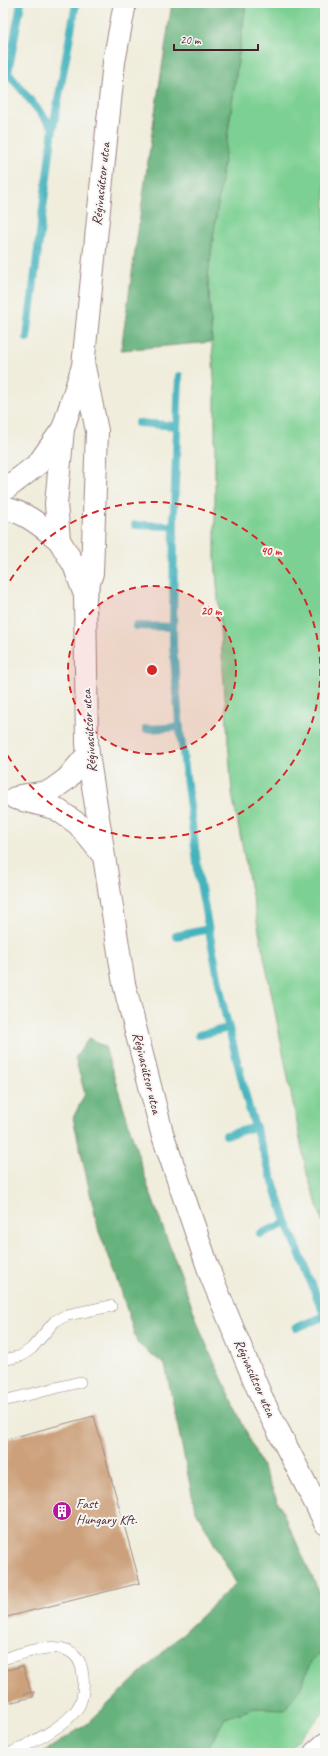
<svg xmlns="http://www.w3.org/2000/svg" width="328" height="1756" font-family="Caveat,sans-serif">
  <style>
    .green { fill: #7dd093; stroke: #64785f }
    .forest { fill: #66b27d; stroke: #586854 }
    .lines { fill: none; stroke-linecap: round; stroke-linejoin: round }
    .stream { stroke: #44b3be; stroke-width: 8 }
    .building { fill: #cca07a }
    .service-casing { stroke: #9d8684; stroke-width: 12 }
    .minor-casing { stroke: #9d8684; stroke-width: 24 }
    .trunk-casing { stroke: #9d8684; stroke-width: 24 }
    .service { stroke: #fff; stroke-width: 11 }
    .minor { stroke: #fff; stroke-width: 22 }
    .trunk { stroke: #fff; stroke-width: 22 }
    .ring { fill: none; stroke: #d62828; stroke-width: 2; stroke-dasharray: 7 5 }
    .labels { text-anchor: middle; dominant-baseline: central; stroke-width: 4; stroke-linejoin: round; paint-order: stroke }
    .street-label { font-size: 14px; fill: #4a1f2b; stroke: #f6f6f2 }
    .poi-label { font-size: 14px; fill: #4a1f2b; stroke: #f6f6f2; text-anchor: start }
    .centre { fill: #d62828; stroke: #f6f6f2; stroke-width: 2 }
    .ring-label { font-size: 12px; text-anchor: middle; font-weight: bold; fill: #d62828; stroke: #f6f6f2; stroke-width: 4; stroke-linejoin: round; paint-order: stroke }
  </style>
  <rect width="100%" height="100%" fill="#f6f6f2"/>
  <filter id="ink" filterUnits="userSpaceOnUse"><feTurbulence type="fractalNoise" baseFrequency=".025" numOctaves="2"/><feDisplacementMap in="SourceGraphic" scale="8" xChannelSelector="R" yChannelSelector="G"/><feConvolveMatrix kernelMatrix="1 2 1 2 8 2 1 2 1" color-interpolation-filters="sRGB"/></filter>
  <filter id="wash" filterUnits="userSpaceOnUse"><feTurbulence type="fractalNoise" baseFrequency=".012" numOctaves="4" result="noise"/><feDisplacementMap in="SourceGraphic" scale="16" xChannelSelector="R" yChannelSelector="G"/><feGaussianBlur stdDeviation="0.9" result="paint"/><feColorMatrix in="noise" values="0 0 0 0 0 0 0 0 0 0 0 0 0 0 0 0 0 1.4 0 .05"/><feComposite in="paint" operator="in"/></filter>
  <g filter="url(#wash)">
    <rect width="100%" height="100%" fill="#f0eddc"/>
    <path class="green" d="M 246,3 L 325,3 L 325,1229 L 307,1174 L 232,794 L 215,557 L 215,395 L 208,275 Z
      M 325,1649 L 325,1711 L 286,1753 L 205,1753 L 225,1718 L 255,1708 L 285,1708 L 300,1689 L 311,1661 Z"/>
    <path class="forest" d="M 172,3 L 246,3 L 208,275 L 212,342 L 121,350 L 154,119 Z
      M 89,1038 L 105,1047 L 148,1187 L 203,1337 L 325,1605 L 325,1649 L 311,1661 L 300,1689 L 285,1709 L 255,1708 L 225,1718 L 205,1753 L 42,1753 L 87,1724 L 236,1583 L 195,1509 L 165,1365 L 137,1343 L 116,1274 L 99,1232 L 73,1118 L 85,1094 L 75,1058 Z"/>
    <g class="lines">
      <path class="stream" d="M 3,73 L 8,73 L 53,128
        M 8,73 L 21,3
        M 27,338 L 53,128 L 76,3
        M 179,376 L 174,512 L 173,645 L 179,722 L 199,878 L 224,1009 L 249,1108 L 284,1215 L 325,1317
        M 138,423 L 177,426
        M 135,525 L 173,526
        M 136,626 L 173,627
        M 146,729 L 180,727
        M 176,936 L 209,929
        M 199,1035 L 229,1028
        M 226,1135 L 256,1127
        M 260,1234 L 287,1223
        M 296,1328 L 325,1316"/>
    </g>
    <g id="blocks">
      <path class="building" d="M 94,1416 L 140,1583 L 3,1618 L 3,1440 Z
        M 23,1666 L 31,1692 L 24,1694 L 34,1692 L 33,1697 L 3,1704 L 3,1671 Z"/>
    </g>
  </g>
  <g filter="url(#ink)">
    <use href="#blocks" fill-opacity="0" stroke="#9d8684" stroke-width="1"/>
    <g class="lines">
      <defs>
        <path id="service" d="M 3,1360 L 21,1356 L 32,1348 L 55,1321 L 67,1315 L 111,1306
          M 3,1401 L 80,1382
          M 3,1659 C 30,1651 79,1631 83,1676 C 84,1687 84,1699 77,1709 C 63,1728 32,1742 11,1753"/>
        <path id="minor" d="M 125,3 L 114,62 L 83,366 L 63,429 L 56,504 L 59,540 L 74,565 L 85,595 L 87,743 L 88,754 L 124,984 L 162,1133 L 211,1276 L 263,1401 L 325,1522
          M 84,367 L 97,431 L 92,573 L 85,595
          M 3,491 L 38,464 L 62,430
          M 3,508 C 26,512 41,526 59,540
          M 21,796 L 49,792 L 67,779 L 88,754
          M 15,798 L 55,808 L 78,824 L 103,855"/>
        <path id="trunk" d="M 324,1521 L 325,1523
          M 315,1753 L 325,1744"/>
      </defs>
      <use href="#service" class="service-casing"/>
      <use href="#minor" class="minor-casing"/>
      <use href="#trunk" class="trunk-casing"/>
      <use href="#service" class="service"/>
      <use href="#minor" class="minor"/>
      <use href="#trunk" class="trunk"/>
    </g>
  </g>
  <circle cx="152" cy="670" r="84" fill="#d62828" fill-opacity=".12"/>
  <g class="ring">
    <circle cx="152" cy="670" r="84"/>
    <path d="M4 591A168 168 0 1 1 4 749"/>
  </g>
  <defs>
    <symbol id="building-disc" viewBox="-11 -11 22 22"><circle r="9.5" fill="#b5179e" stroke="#f6f6f2"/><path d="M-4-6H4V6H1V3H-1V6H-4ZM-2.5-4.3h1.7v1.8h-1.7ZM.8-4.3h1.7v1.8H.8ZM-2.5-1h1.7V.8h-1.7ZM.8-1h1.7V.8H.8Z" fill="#fff"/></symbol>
  </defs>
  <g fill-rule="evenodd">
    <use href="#building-disc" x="51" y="1500" width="22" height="22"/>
  </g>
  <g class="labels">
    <g class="street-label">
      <text transform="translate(101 184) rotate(-84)">Régivasútsor utca</text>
      <text transform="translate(89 731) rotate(-94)">Régivasútsor utca</text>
      <text transform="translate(147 1073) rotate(76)">Régivasútsor utca</text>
      <text transform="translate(255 1378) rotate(66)">Régivasútsor utca</text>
    </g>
    <g class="poi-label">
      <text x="76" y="1503">Fast<tspan x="76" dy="16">Hungary Kft.</tspan></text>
    </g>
  </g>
  <circle cx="152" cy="670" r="6" class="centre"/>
  <g class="ring-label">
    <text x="271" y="555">40 m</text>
    <text x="211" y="615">20 m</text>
  </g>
  <rect width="328" height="1756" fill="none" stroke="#f6f6f2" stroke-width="16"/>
  <path d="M174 44v6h84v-6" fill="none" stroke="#4a1f2b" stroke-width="2"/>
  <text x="180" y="44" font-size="12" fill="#4a1f2b" stroke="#f6f6f2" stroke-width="3" paint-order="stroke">20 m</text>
</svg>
